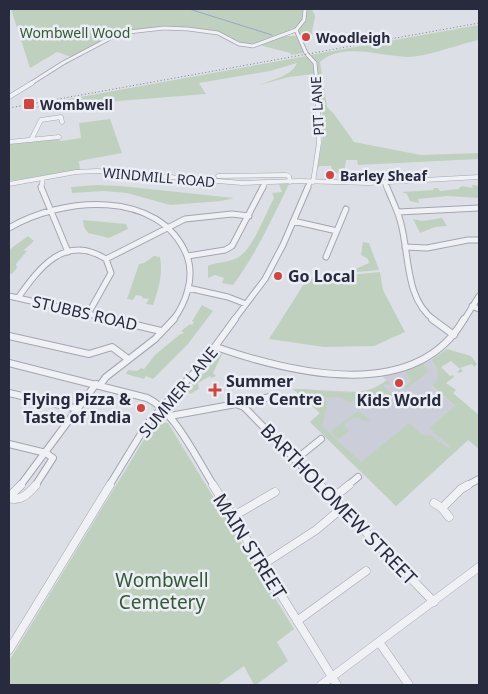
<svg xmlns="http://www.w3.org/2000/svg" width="488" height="694" font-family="'Noto Sans',sans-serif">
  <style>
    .built { fill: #cbced9 }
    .green { fill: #bfd1be }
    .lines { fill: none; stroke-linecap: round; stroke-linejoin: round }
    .stream { stroke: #98a6c7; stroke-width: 1 }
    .minor-far4-casing { stroke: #a3a5b1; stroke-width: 4.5 }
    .minor-far3-casing { stroke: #a3a5b1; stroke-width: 5 }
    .minor-far2-casing { stroke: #a3a5b1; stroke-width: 7 }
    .minor-far1-casing { stroke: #a3a5b1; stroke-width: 8 }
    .minor-casing { stroke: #a3a5b1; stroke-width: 9 }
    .minor-far4 { stroke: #f0f1f5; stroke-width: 3 }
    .minor-far3 { stroke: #f0f1f5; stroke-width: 4 }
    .minor-far2 { stroke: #f0f1f5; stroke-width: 5 }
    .minor-far1 { stroke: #f0f1f5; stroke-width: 6 }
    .minor { stroke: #f0f1f5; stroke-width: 8 }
    .rail { stroke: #777c90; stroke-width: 1; stroke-dasharray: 1 2.5; stroke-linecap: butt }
    .poi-dot { fill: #cd4641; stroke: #eceef5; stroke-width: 2 }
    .labels { text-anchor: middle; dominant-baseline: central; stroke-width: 5; stroke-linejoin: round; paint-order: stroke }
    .far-park-label { font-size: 14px; fill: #345934; stroke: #eceef5 }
    .far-poi-label { font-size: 14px; font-weight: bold; fill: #272b3d; stroke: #eceef5; text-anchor: start }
    .far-street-label { font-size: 14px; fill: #272b3d; stroke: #eceef5 }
    .poi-label { font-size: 16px; font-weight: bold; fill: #272b3d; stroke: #eceef5; text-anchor: start }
    .street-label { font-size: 16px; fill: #272b3d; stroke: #eceef5 }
    .near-street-label { font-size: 19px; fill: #272b3d; stroke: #eceef5 }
    .near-park-label { font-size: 19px; fill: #345934; stroke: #eceef5 }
  </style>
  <rect width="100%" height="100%" fill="#dddfe7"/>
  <path class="built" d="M 431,360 L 439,374 L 438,379 L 432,387 L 479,426 L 468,440 L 396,506 L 310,422 L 320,413 L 293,389 L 362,392 L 378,388 L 387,381 L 382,376 L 405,371 Z"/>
  <path class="green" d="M 11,9 L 312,9 L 315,16 L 312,32 L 313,34 L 299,35 L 299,31 L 295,31 L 285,36 L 296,36 L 304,53 L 291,55 L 290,53 L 259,45 L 263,42 C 238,48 240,38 219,33 C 188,26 154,26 123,34 C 108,38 79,57 65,65 L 62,64 L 74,58 L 57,52 L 30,68 Z
    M 479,25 L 479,40 C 459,44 427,57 407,57 C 381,56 342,42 320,62 L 327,107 L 334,114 L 354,142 L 421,155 L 479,153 L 479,159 L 358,165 L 357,160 L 346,160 L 343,180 L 339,180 L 339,174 L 332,171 L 331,166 L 320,166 L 317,169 L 323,137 L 322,107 L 317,63 L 310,55 Z
    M 307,56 L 314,63 L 314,74 L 289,77 L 259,85 C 271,80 292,76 297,63 L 270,71 L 199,83 L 206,94 L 31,108 L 58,101 Z
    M 110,119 L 122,153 L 79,161 L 80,170 L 9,181 L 9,143 L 54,139 L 62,141 L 81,138 L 79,123 Z
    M 279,184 L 289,184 C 272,219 256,254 233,285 L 222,283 L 224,278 L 215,275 L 208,278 L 208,266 C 215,262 227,263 237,258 C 253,250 265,214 274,198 L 272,193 L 282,192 Z
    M 96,185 L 121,186 L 234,198 L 221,201 L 170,205 L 127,193 L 104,191 L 72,193 L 71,187 Z
    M 472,185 L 479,186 L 479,198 L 447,196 L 418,199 L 419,203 L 410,201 L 407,194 L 402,192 L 434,190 L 433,188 L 438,188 L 440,191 L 458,189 L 462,186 L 473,188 Z
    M 442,218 L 447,226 L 435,227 L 420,233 L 413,219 L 422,221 Z
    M 83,220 L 126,224 L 128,229 L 109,238 L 88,233 L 84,227 Z
    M 28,236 L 34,241 L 24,250 L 27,251 L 16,264 L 17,268 L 12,274 L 9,273 L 9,250 Z
    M 363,242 L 369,243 L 379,270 L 347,273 L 369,263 L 368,259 L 361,255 Z
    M 154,256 L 160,257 C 163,274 159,288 153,305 L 146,304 L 149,299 L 142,298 L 142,296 L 136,295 L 133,300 L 127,299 L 139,264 L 144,263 Z
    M 380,272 L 383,290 L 405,332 L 374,346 L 324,347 L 269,339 L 307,279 Z
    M 202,305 L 213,311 L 188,344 L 153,379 L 146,376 L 144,379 L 126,374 L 128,370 L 137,371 L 141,368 L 144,369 L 155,355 L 179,335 L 184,333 L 181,331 L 190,324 L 192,325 L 194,322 L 192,321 Z
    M 447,349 L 471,356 L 477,364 L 474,367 L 472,364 L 460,368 L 463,371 L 460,373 L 457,372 L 460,369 L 451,361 L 441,367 L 450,376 L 453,375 L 454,377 L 446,383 L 456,390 L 453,393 L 479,415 L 479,449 L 468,440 L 396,506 L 310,422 L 320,413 L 293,389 C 325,388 360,402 387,380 L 391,385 L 386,384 L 383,386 L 393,395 L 400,390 L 402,391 L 385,399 L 368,396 L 350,402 L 339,397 L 325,398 L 323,401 L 320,395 L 316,394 L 312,397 L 319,402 L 328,401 L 322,426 L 361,462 L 409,423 L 422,435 L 432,436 L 448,448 L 450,446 L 429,428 L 455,406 L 432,386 C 442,377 438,370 431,360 Z
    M 217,354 L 222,354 L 213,373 L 216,376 L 211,378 L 210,376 L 198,383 L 199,389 L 190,394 L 187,390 L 208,369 Z
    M 423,364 L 428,370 L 427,373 L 406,389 L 404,387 L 411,381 L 405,371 Z
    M 358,411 L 371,420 L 364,421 C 356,415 352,418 345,423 L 345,427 L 349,431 L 339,439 L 332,434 L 332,430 Z
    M 154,423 L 168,423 L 294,629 L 277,642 L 288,661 L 256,685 L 254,685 L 244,666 L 217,685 L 9,685 L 9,661 Z"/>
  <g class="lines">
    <path class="stream" d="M 189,9 L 272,35"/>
    <defs>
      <path id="minor-far4" d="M 296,30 L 306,53 L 315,63 L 317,84
        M 30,84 L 63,63 L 120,33 L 164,28 L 188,29 L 218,33 L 239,44 L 253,46 L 296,30 L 304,20 L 305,9"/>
      <path id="minor-far3" d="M 9,97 L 32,83
        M 31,140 L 41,120 L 61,117 L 62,122
        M 9,142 L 59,137
        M 218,176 L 286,175 L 289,176 L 290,182
        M 313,182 L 319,143 L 317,83
        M 385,183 L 387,189
        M 9,184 L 76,172 L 97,171 L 242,183 L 300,181 L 369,183 L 479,177
        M 41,189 L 43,178
        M 262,189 L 266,182
        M 307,189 L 310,182"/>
      <path id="minor-far2" d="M 41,187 L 68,252
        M 387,187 C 391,198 397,209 400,220 C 410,253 404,298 434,320
        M 398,212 L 479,208
        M 293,221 L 337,231
        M 9,228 C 61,197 160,188 187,256 C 195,277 186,303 173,320
        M 405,247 L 427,248 L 468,240 L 479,240
        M 188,256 L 225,250 L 232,246 L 263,187
        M 326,257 L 346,209
        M 106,259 L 185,219 L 232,214 L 249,216
        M 188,288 L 228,297 L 246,304
        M 9,296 L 115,320
        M 18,298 C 39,268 65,233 106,259 L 111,273 L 88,314
        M 472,306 L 479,309
        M 234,320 L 265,279 L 283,245 L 308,187
        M 464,320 L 479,296"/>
      <path id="minor-far1" d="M 110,319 L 161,331
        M 432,319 L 454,335
        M 9,336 L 89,354 L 112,347 L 128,359
        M 216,347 C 291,373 415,404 464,319
        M 9,363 L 147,398 C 174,410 198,461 214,486
        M 100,385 L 106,377 L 155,339 L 174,319
        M 9,393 L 78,409
        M 244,407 L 321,486
        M 170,416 L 236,404 L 244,407 L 249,402 L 270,397
        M 9,444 L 46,453 L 53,458 L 35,486
        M 295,460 L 321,439
        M 20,486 L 96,384
        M 109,486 L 147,424 L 203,363 L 235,319
        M 347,486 L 358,477
        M 466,486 L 479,479"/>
      <path id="minor" d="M 213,485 L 337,685
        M 320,485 L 434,602
        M 9,497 L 21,485
        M 9,498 C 21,502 29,493 36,485
        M 333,498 L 349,485
        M 434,503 L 442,508
        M 232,517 L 275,492
        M 449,517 L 442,508 L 461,489 L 468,485
        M 262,565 L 316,530 L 342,508
        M 297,621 L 366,571
        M 379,642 L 409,685
        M 9,650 L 110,485
        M 321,685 L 479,567"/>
    </defs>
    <use href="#minor-far4" class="minor-far4-casing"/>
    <use href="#minor-far3" class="minor-far3-casing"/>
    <use href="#minor-far2" class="minor-far2-casing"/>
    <use href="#minor-far1" class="minor-far1-casing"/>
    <use href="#minor" class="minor-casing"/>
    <use href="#minor-far4" class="minor-far4"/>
    <use href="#minor-far3" class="minor-far3"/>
    <use href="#minor-far2" class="minor-far2"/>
    <use href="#minor-far1" class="minor-far1"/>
    <use href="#minor" class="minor"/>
    <path class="rail" d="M 9,108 L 479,23"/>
  </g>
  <g class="poi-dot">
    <circle cx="306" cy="37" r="5"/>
    <rect x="23" y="98" width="12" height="12" rx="2.5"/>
    <circle cx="330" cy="175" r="5"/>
    <circle cx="278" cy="276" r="5"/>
    <circle cx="399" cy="383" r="5"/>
    <path d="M212.5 382.5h5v5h5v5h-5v5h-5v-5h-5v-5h5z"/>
    <circle cx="141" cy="408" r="5"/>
  </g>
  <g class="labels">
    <g class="far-park-label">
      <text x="75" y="32">Wombwell Wood</text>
    </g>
    <g class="far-poi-label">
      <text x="316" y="37">Woodleigh</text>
      <text x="40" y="104">Wombwell</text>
      <text x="340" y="175">Barley Sheaf</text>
    </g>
    <g class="far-street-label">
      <text transform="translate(317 106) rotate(-93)">PIT LANE</text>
      <text transform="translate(159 177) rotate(5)">WINDMILL ROAD</text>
    </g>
    <g class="poi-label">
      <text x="288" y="276">Go Local</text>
      <text x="226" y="381">Summer<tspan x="226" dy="18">Lane Centre</tspan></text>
      <text x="131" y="399" text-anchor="end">Flying Pizza &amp;<tspan x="131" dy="18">Taste of India</tspan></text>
      <text x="399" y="400" text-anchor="middle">Kids World</text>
    </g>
    <g class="street-label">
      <text transform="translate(85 313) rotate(13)">STUBBS ROAD</text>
      <text transform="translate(178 392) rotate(-50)">SUMMER LANE</text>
    </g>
    <g class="near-street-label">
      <text transform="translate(339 504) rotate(46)">BARTHOLOMEW STREET</text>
      <text transform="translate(250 546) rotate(58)">MAIN STREET</text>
    </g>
    <g class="near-park-label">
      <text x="162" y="580">Wombwell<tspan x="162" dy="22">Cemetery</tspan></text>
    </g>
  </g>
  <rect width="488" height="694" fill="none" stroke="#272b3d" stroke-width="20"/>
</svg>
